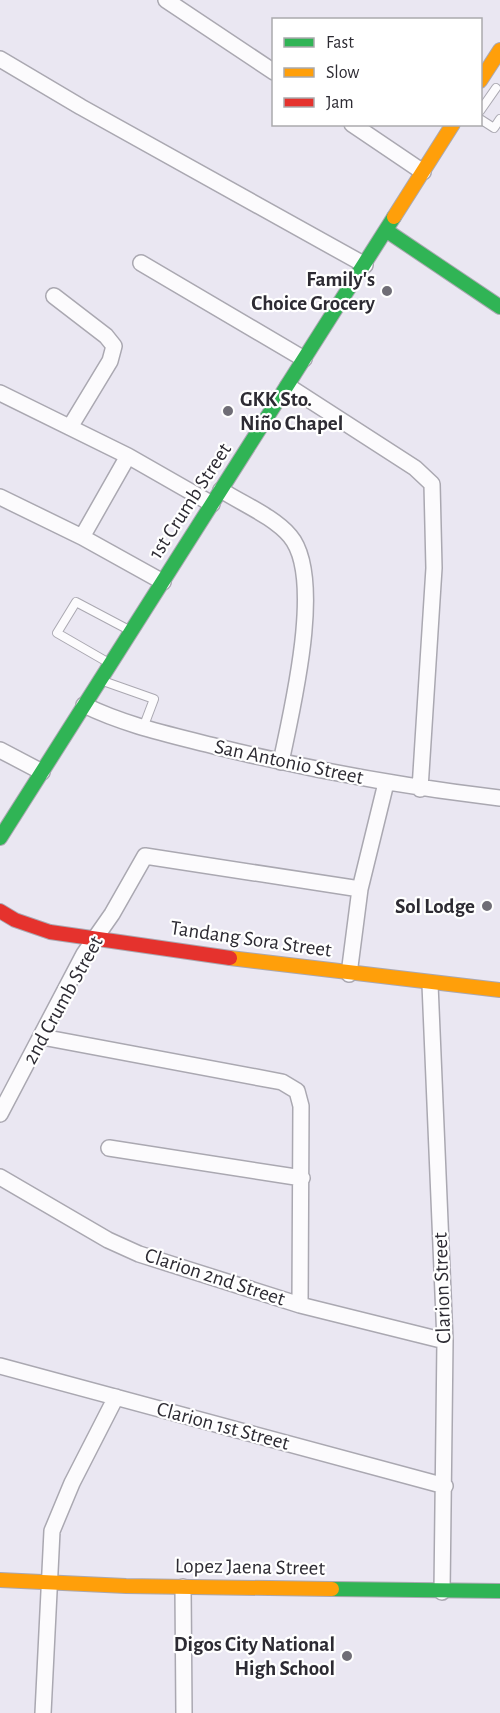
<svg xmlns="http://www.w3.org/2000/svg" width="500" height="1713" font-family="'Alegreya Sans',sans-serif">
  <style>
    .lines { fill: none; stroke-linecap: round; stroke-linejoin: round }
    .lane-casing { stroke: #aaa8b1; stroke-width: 10 }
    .street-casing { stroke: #aaa8b1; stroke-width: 18 }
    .fast-casing { stroke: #aaa8b1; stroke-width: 16 }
    .slow-casing { stroke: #aaa8b1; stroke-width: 16 }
    .jam-casing { stroke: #aaa8b1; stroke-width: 16 }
    .lane { stroke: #fcfbfd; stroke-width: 8 }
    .street { stroke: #fcfbfd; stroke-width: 15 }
    .fast { stroke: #30b455; stroke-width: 14 }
    .slow { stroke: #ff9f0a; stroke-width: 14 }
    .jam { stroke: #e5322d; stroke-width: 14 }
    .poi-dot { fill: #6f6d76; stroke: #fff; stroke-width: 2 }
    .labels { text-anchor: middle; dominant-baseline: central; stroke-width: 4.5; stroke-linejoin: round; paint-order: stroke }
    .poi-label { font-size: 21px; font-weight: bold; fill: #2d2b33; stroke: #fff; text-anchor: end }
    .street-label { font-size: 21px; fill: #2d2b33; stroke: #fff }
  </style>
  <rect width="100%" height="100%" fill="#eae7f2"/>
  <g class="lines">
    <defs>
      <path id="lane" d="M 480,111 L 496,88
        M 480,119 L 494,128 L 500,119
        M 109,663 L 57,633 L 76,602 L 129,630
        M 103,681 L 154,699 L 143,728"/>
      <path id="street" d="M 166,0 L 274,72
        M 0,59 L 81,107 L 365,265
        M 352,124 L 423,172
        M 141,263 L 304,359
        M 54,296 L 106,336 L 114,346 L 110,361 L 70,427
        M 288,386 L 415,468 L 432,484 L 434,568 L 420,789
        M 0,393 L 128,456 L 212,504
        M 221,490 C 243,504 274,517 290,536 C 325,577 291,713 281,762
        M 0,497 L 82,537 L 163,582
        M 82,537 L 128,456
        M 84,705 C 127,726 172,735 218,747 C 311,770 405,787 500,798
        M 0,750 L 42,772
        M 349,974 L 360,889 L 386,783
        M 430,984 L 445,1341 L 442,1592
        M 42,1037 L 282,1082 L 297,1091 L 301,1106 L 300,1305
        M 0,1114 L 84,954 L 112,914 L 145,856 L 360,889
        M 109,1148 L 302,1178
        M 0,1177 L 108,1240 L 139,1254 L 300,1305 L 445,1341
        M 0,1366 L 445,1486
        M 183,1587 L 184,1713
        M 43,1713 L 52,1531 L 72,1483 L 116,1397"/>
      <path id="fast" d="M 387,231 L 500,307
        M 0,838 L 394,217
        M 332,1589 L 500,1591"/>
      <path id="slow" d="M 480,81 L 500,50
        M 394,217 L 453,124
        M 230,958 L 500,990
        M 0,1580 L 126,1586 L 332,1589"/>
      <path id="jam" d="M 0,911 L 15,920 L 50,932 L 230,958"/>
    </defs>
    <use href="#lane" class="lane-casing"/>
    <use href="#street" class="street-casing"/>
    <use href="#fast" class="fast-casing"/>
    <use href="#slow" class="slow-casing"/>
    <use href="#jam" class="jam-casing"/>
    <use href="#lane" class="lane"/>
    <use href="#street" class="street"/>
    <use href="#fast" class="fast"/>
    <use href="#slow" class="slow"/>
    <use href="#jam" class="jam"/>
  </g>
  <g class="poi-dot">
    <circle cx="387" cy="291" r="6"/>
    <circle cx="228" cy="411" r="6"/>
    <circle cx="487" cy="906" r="6"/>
    <circle cx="347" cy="1656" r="6"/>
  </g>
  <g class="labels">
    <g class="poi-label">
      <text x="375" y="279">Family's<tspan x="375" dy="24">Choice Grocery</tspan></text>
      <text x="240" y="399" text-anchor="start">GKK Sto.<tspan x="240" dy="24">Niño Chapel</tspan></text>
      <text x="475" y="906">Sol Lodge</text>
      <text x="335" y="1644">Digos City National<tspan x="335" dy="24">High School</tspan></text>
    </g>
    <g class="street-label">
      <text transform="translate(190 501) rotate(-57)">1st Crumb Street</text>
      <text transform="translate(289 762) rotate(12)">San Antonio Street</text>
      <text transform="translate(251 939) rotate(8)">Tandang Sora Street</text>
      <text transform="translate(63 1000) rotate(-61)">2nd Crumb Street</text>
      <text transform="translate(215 1277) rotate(18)">Clarion 2nd Street</text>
      <text transform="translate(442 1288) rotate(-92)">Clarion Street</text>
      <text transform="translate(223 1426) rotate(15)">Clarion 1st Street</text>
      <text transform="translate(250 1567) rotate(1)">Lopez Jaena Street</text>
    </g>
  </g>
  <rect x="272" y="18" width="210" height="108" fill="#ffffff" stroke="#abaaad" stroke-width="1.5"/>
  <rect x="284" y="38" width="30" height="9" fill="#30b455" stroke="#abaaad" stroke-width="1.5"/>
  <text x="326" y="48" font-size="18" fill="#2d2b33">Fast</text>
  <rect x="284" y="68" width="30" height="9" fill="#ff9f0a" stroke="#abaaad" stroke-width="1.5"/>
  <text x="326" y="78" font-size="18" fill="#2d2b33">Slow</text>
  <rect x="284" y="98" width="30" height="9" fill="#e5322d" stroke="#abaaad" stroke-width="1.5"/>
  <text x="326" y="108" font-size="18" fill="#2d2b33">Jam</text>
</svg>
